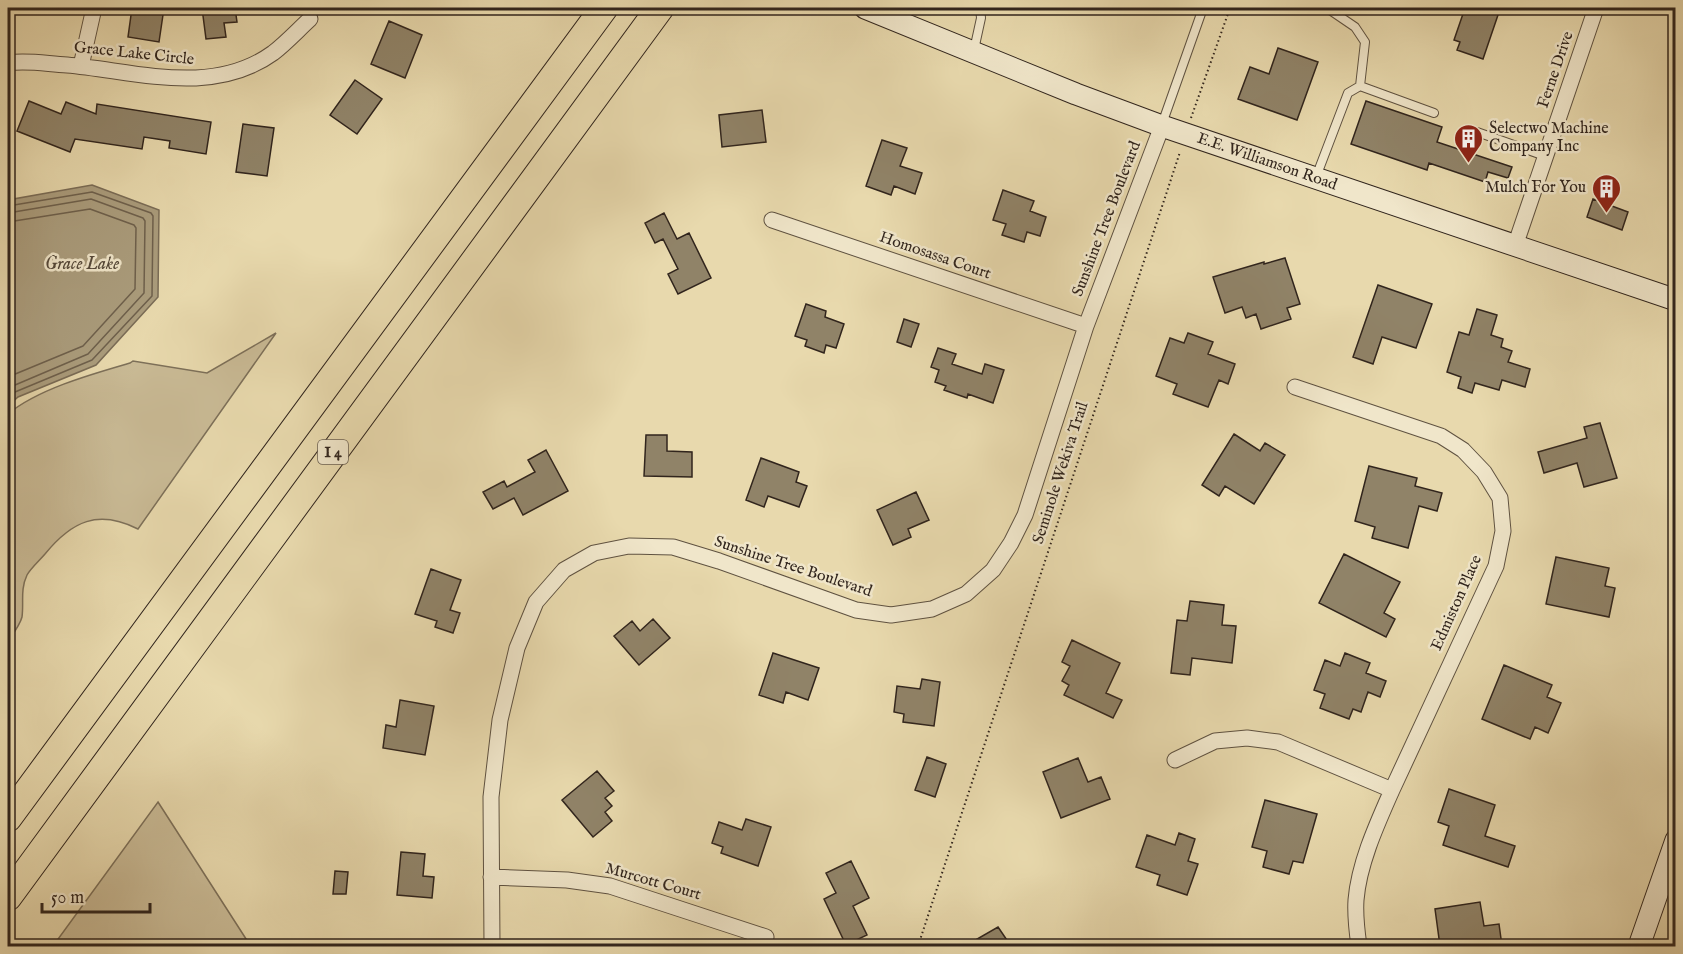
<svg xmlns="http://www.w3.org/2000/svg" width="1683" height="954" font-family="'IM FELL English',serif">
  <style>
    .green { fill: #c9ba95; stroke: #7d7059; stroke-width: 1.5 }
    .water { fill: #aa9c7c; stroke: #7a6c56; stroke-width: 1.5 }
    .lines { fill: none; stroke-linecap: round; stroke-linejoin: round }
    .shore { stroke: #6e604c; stroke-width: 1.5 }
    .building { fill: #908368; stroke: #31251d; stroke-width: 1.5 }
    .lane-casing { stroke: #5f5241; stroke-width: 10 }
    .street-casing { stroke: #5f5241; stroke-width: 17 }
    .secondary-casing { stroke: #31251d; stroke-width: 23 }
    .highway-casing { stroke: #31251d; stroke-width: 29 }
    .path { stroke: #31251d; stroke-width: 2; stroke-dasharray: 1.5 3; stroke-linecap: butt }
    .lane { stroke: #f0e6ca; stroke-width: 8 }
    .street { stroke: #f0e6ca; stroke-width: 15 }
    .secondary { stroke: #f0e6ca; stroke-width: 21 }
    .highway { stroke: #e8d9ad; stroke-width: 27 }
    .labels { text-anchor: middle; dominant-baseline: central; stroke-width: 5; stroke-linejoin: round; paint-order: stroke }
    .shield { fill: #f0e6ca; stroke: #6a5f51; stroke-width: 1.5 }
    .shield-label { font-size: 15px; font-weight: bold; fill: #31251d }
    .street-label { font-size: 16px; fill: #31251d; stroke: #f0e6ca }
    .poi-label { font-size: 16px; fill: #31251d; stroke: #f0e6ca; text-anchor: start }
    .water-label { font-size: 18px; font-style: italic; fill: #55493a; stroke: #f0e6ca }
  </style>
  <rect width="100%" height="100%" fill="#e8d9ad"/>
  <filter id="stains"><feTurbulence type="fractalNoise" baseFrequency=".00333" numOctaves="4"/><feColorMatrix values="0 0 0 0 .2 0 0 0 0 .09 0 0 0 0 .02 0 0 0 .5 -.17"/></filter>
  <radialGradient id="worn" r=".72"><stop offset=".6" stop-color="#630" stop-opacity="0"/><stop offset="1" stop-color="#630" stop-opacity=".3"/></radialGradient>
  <path class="green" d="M 276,333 L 138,529 C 98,509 72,521 45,554 C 39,561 31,568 27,575 C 20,590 24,602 22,617 C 20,625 13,634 8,641 L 8,414 C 38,389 92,374 130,363 L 133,361 L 207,373 Z
    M 158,802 L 248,942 L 247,946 L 53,946 Z"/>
  <path class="water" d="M 92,185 L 159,210 L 158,297 L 96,365 L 18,397 L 8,406 L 8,200 Z"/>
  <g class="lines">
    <path class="shore" d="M 8,206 L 92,192 L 151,213 L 153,216 L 152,296 L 92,360 L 15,392 L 8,398
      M 8,213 L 91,199 L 143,218 L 145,221 L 144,293 L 88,354 L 8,388
      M 8,222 L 90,209 L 134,225 L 136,228 L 135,289 L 83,346 L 8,377"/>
  </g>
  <path class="building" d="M 132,8 L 164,8 L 159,42 L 128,37 Z
    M 202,8 L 235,8 L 237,22 L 224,23 L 226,37 L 206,39 Z
    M 1465,8 L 1485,8 L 1499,12 L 1483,59 L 1457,50 L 1460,42 L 1454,40 Z
    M 389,21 L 422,35 L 405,78 L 371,64 Z
    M 1278,48 L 1318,62 L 1297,120 L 1238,99 L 1250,67 L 1269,74 Z
    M 355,80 L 382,99 L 357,134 L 330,115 Z
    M 29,101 L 61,114 L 66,102 L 96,114 L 97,104 L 211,122 L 206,154 L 169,148 L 170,141 L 144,137 L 142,149 L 75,139 L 70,152 L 17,131 Z
    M 1366,101 L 1442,127 L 1437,142 L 1512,167 L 1508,178 L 1488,172 L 1485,182 L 1429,163 L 1427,170 L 1351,144 Z
    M 762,110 L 766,142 L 722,147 L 719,115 Z
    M 243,124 L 274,128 L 267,176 L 236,172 Z
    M 882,140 L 907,148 L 900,166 L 922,173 L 915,194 L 894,186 L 891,195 L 866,186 Z
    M 1003,190 L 1034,201 L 1030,211 L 1046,217 L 1040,236 L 1027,232 L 1024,242 L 1002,235 L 1006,224 L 993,220 Z
    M 1593,199 L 1628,212 L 1622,230 L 1587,217 Z
    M 664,213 L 677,239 L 689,233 L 711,278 L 678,294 L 668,274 L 678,269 L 663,239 L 655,243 L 645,223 Z
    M 1285,258 L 1300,304 L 1287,308 L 1291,319 L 1261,329 L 1256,314 L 1246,318 L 1242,307 L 1225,313 L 1213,277 L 1264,262 L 1264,264 Z
    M 1378,285 L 1432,304 L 1416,348 L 1382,337 L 1373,364 L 1353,357 Z
    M 806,304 L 826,311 L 825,317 L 844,324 L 836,348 L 826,345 L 824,353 L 805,346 L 807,340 L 795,336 Z
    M 1477,309 L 1497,315 L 1491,335 L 1503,339 L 1501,347 L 1512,351 L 1508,362 L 1530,369 L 1525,387 L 1502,380 L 1499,390 L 1475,383 L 1472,393 L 1458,388 L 1461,377 L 1447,372 L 1459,332 L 1469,335 Z
    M 904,319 L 919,324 L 911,347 L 897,342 Z
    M 1188,333 L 1213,342 L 1208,354 L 1235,364 L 1228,384 L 1219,380 L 1208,407 L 1173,394 L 1177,384 L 1156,376 L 1170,338 L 1184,343 Z
    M 938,348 L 956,354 L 952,364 L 982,374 L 985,364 L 1004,370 L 993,403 L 968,394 L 967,398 L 944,390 L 946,386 L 935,382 L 939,370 L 931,367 Z
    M 1600,423 L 1617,478 L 1584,487 L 1577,463 L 1544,473 L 1538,452 L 1587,438 L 1584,427 Z
    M 1234,434 L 1260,451 L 1265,443 L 1285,455 L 1254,504 L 1225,486 L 1219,496 L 1202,485 Z
    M 646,435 L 667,435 L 667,451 L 692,452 L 692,477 L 644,476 Z
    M 546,450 L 568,491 L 523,515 L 514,498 L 493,509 L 483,492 L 504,481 L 507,487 L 535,472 L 528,460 Z
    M 761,458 L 799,472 L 796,482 L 807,486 L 799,507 L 768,496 L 764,507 L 746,500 Z
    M 1369,466 L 1417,478 L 1415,486 L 1442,493 L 1437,511 L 1419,506 L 1408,548 L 1372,538 L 1375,527 L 1355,521 Z
    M 916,492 L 929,520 L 908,529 L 911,537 L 893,545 L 877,510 Z
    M 1344,554 L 1400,582 L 1384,613 L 1395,619 L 1386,637 L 1319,603 Z
    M 1556,557 L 1609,568 L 1605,586 L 1615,588 L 1609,617 L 1546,604 Z
    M 431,569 L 461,580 L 450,610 L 460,613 L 453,633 L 435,627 L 437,621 L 415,614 Z
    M 1190,601 L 1224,605 L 1222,625 L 1236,626 L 1232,663 L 1192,658 L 1190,675 L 1171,673 L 1177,620 L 1187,621 Z
    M 653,619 L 670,638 L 639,665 L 614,636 L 632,621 L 640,631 Z
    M 1072,640 L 1120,663 L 1106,693 L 1122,700 L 1113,718 L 1064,695 L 1069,685 L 1062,681 L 1070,666 L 1062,662 Z
    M 773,653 L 819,668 L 808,700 L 786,692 L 783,703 L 759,695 Z
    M 1345,653 L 1370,663 L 1366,673 L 1386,681 L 1380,697 L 1368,692 L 1361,712 L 1353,709 L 1349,719 L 1320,708 L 1325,694 L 1314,690 L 1325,660 L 1340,666 Z
    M 1504,665 L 1552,685 L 1547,697 L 1561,703 L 1548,733 L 1535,727 L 1530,739 L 1482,719 Z
    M 922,679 L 940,682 L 934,726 L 903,722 L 904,714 L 894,712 L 897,686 L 920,689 Z
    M 400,700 L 434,706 L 425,755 L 383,748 L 386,725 L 396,727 Z
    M 927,757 L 946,764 L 935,797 L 915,790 Z
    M 1078,758 L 1088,782 L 1101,777 L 1110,799 L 1061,818 L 1043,772 Z
    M 597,771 L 614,791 L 605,798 L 612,806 L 605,812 L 612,821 L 593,837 L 562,800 Z
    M 1449,789 L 1495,805 L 1485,836 L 1515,846 L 1508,867 L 1443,845 L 1449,826 L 1438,822 Z
    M 1265,800 L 1317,814 L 1303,863 L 1293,861 L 1289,874 L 1263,867 L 1267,851 L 1252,847 Z
    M 746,819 L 771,827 L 758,866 L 721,853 L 723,847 L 712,843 L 719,822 L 742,830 Z
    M 1179,833 L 1195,839 L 1188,861 L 1198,864 L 1187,895 L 1157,885 L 1160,875 L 1136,867 L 1147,835 L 1175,845 Z
    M 401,852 L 425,854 L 423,876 L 434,877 L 432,898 L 397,895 Z
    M 851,861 L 869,898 L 853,906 L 867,935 L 846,945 L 824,899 L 836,893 L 826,873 Z
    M 335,871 L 348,872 L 346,894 L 333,894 Z
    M 1480,902 L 1484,926 L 1499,924 L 1502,946 L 1440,946 L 1435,909 Z
    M 998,927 L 1011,946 L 965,946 Z"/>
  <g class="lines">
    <defs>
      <path id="lane" d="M 1102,8 L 1114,10 L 1118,8
        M 1311,8 L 1330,10 L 1355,27 L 1365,42 L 1360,86
        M 974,50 L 981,18 L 980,8
        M 1162,124 L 1203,8
        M 1477,132 L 1545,156
        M 1316,177 L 1348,93 L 1360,86 L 1434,113"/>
      <path id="street" d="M 8,63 C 27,60 47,64 67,65 C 136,71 212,97 273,53 C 286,43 298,30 310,19
        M 81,66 L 94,8
        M 772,220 L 1086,326
        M 1515,246 L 1596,8
        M 1295,387 L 1441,436 L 1463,450 L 1484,472 L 1500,498 L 1503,531 L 1496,566 L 1392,790 C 1377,824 1359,863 1356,900 C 1355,915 1357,932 1359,946
        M 1175,760 L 1215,741 L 1247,738 L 1278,742 L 1392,790
        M 491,877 L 567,880 L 610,886 L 766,937
        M 492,946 L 491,797 L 500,720 L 517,648 L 536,602 L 564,570 L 594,553 L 629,546 L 673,547 L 719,561 L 856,610 L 891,615 L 932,609 L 966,594 L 993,570 L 1011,543 L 1025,515 L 1086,326 L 1162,126"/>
      <path id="secondary" d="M 865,8 L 1076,94 L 1162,126 L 1676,300
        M 1639,946 L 1676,840"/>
      <path id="highway" d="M 8,818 L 604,8
        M 8,897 L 660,8"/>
    </defs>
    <use href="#lane" class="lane-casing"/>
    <use href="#street" class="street-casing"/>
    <use href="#secondary" class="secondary-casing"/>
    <use href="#highway" class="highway-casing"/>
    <path class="path" d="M 1191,118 L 1230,8
      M 918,946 L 1180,152"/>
    <use href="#lane" class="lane"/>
    <use href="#street" class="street"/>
    <use href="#secondary" class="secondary"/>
    <use href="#highway" class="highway"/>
  </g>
  <defs>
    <symbol id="building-pin" viewBox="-11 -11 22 30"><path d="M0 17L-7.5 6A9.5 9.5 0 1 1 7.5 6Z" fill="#8f2418" stroke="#f0e6ca"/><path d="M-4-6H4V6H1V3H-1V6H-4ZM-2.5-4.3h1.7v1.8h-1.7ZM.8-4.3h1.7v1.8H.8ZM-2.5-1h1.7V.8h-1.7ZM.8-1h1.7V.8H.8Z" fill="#fff"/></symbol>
  </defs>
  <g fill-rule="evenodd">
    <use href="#building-pin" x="1452" y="122" width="33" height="45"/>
    <use href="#building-pin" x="1590" y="172" width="33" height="45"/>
  </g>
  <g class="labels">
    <rect class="shield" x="318" y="440" width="30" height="24" rx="4.5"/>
    <g class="shield-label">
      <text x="333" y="452">I 4</text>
    </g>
    <g class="street-label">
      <text transform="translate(134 54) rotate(6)">Grace Lake Circle</text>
      <text transform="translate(1556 70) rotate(-71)">Ferne Drive</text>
      <text transform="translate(1267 162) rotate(19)">E.E. Williamson Road</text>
      <text transform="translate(1107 219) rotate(-69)">Sunshine Tree Boulevard</text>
      <text transform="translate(935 256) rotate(19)">Homosassa Court</text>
      <text transform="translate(1061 473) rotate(-72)">Seminole Wekiva Trail</text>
      <text transform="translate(793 567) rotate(18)">Sunshine Tree Boulevard</text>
      <text transform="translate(1457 603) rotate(-66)">Edmiston Place</text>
      <text transform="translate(653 882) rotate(16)">Murcott Court</text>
    </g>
    <g class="poi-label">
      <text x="1489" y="129">Selectwo Machine<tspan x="1489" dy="18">Company Inc</tspan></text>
      <text x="1586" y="188" text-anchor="end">Mulch For You</text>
    </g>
    <g class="water-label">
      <text x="82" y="264">Grace Lake</text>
    </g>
  </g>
  <rect width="1683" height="954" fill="none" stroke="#e8d9ad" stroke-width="30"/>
  <rect x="9" y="9" width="1665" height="936" fill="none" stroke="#31251d" stroke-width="3"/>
  <rect x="15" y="15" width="1653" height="924" fill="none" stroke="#31251d" stroke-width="1.5"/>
  <path d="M42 903v9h108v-9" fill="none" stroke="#31251d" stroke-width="3"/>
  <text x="51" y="903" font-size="18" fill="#31251d" stroke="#f0e6ca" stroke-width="4.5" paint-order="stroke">50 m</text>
  <rect width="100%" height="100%" filter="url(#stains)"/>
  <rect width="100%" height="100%" fill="url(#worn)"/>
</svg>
